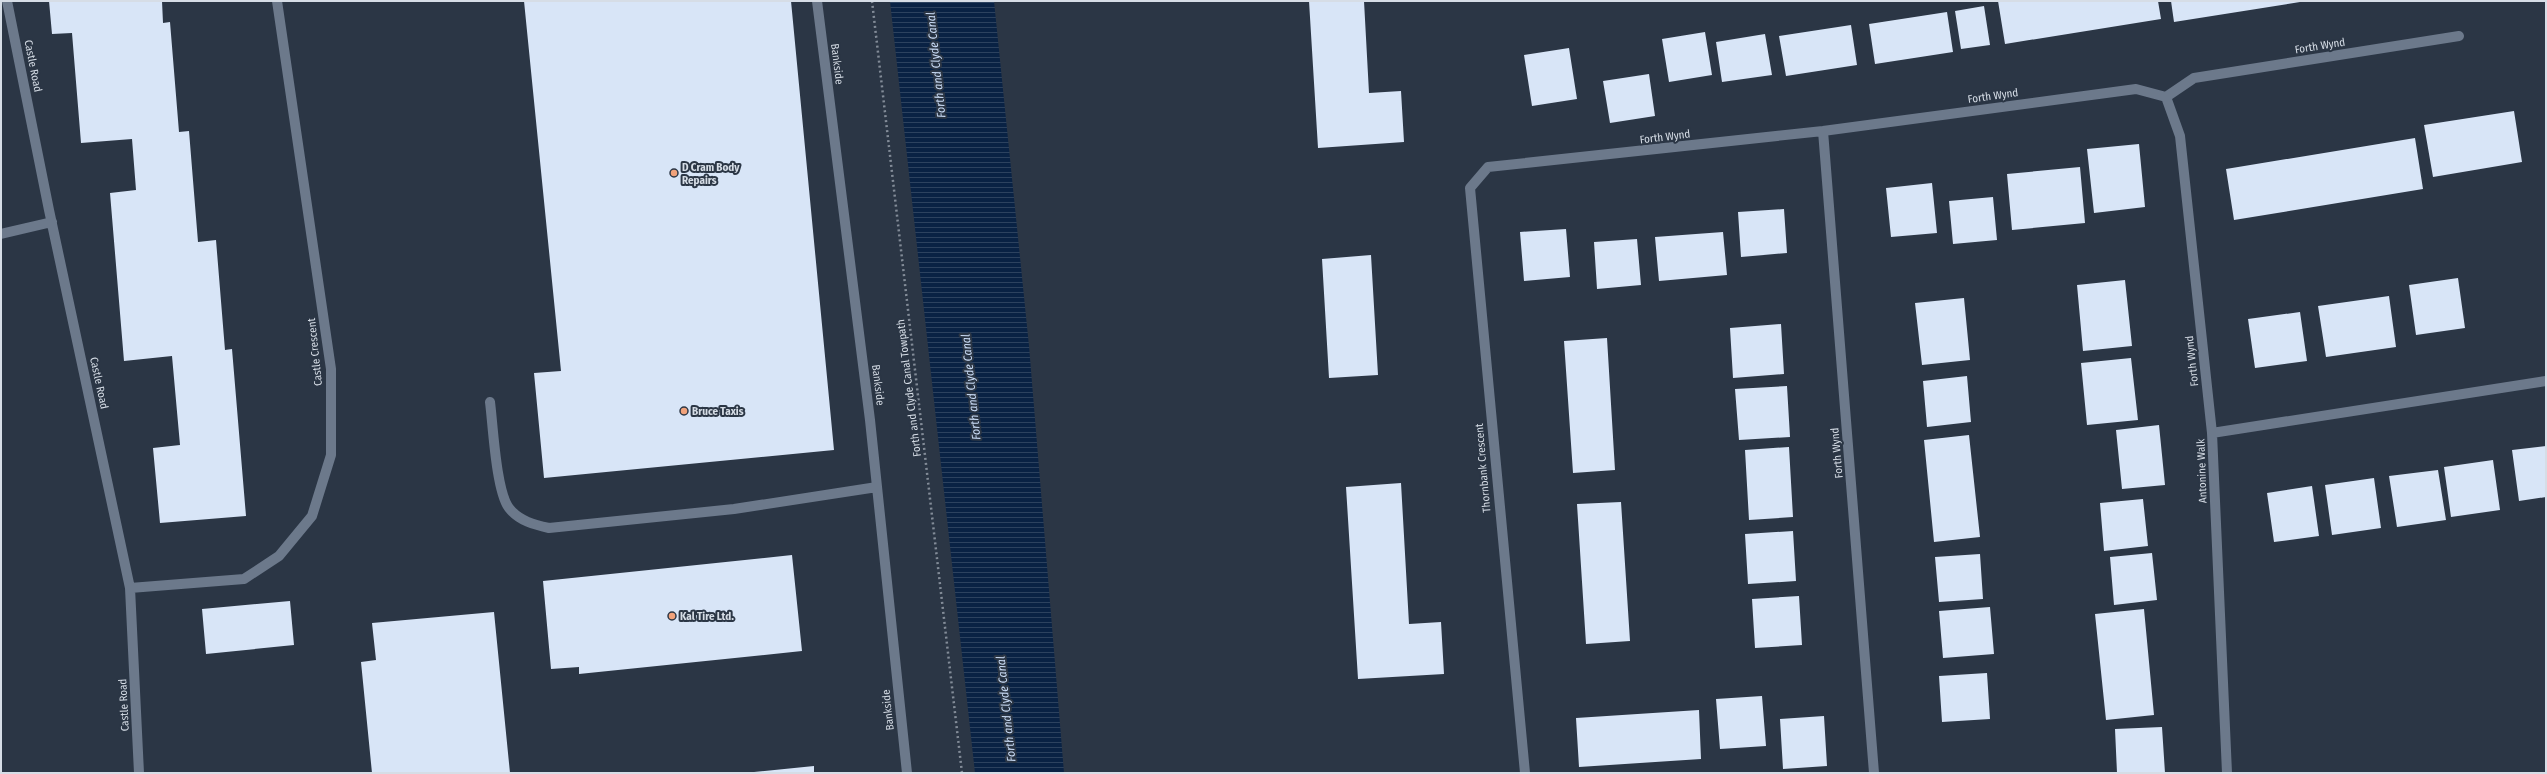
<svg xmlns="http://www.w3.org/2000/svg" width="2547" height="774" font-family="'Fira Sans Condensed',sans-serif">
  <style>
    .water { fill: url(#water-rules) }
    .building { fill: #d8e5f7 }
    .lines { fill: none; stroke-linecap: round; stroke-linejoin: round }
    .path { stroke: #838c98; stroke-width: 2.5; stroke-dasharray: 2 3; stroke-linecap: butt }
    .minor { stroke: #6c798b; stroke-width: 10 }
    .poi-dot { fill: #f1a27b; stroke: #2b3645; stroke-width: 1.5 }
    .labels { text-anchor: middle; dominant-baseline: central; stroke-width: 4; stroke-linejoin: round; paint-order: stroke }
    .street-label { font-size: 11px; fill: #d6dde6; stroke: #2b3645 }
    .poi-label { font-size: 11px; font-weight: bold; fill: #d6dde6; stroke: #2b3645; text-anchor: start }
    .water-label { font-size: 12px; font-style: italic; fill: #cadcf6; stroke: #2b3645 }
  </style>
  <defs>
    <pattern id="water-rules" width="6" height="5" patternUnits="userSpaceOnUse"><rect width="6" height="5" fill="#092244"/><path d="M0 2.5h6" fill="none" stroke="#2c425f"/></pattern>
  </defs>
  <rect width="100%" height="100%" fill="#2b3645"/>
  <path class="water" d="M 890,1 L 994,1 L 1029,346 L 1064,773 L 975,773 Z"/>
  <path class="building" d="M 49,1 L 162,1 L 163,23 L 170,22 L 179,132 L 189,131 L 198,242 L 216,240 L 225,350 L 232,349 L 246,516 L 160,523 L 153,448 L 180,445 L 172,356 L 124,361 L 110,193 L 136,190 L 132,139 L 81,143 L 72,33 L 52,34 Z
    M 524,1 L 791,1 L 834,450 L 544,478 L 534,373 L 561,371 Z
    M 1309,1 L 1364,1 L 1369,93 L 1401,91 L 1404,142 L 1318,148 Z
    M 1998,1 L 2158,1 L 2161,19 L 2005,44 Z
    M 2171,1 L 2300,1 L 2300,2 L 2174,22 Z
    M 1984,6 L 1990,45 L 1961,49 L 1955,11 Z
    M 1947,12 L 1953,52 L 1875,64 L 1869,24 Z
    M 1851,25 L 1857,65 L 1786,76 L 1779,36 Z
    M 1705,32 L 1712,75 L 1669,82 L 1662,39 Z
    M 1765,34 L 1772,75 L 1722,82 L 1716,42 Z
    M 1569,48 L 1577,99 L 1532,106 L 1524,55 Z
    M 1649,74 L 1655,116 L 1610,123 L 1603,81 Z
    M 2514,111 L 2522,162 L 2433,177 L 2424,125 Z
    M 2415,138 L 2423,189 L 2234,220 L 2226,169 Z
    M 2139,144 L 2145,207 L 2094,213 L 2087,149 Z
    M 2080,167 L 2085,223 L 2012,230 L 2007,174 Z
    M 1932,183 L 1937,233 L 1891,237 L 1886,188 Z
    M 1993,197 L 1997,240 L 1953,244 L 1949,201 Z
    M 1784,209 L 1787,253 L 1741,257 L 1738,212 Z
    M 1566,229 L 1570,277 L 1524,281 L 1520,232 Z
    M 1723,232 L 1727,275 L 1659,281 L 1655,237 Z
    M 1637,239 L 1641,285 L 1597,289 L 1594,242 Z
    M 1371,255 L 1378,375 L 1329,378 L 1322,259 Z
    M 2458,278 L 2465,328 L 2416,335 L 2409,285 Z
    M 2125,280 L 2132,346 L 2083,351 L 2077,285 Z
    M 2389,296 L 2396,347 L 2326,357 L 2318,306 Z
    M 1964,298 L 1970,360 L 1922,365 L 1915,303 Z
    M 2300,312 L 2307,361 L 2255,368 L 2248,319 Z
    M 1781,324 L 1784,374 L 1733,378 L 1730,328 Z
    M 1607,338 L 1615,470 L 1573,473 L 1564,341 Z
    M 2131,358 L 2138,420 L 2087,425 L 2081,363 Z
    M 1967,376 L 1971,422 L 1927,427 L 1923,381 Z
    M 1787,386 L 1790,437 L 1739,440 L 1735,389 Z
    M 2159,425 L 2165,485 L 2122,489 L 2116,430 Z
    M 1969,435 L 1980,537 L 1934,542 L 1924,440 Z
    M 2546,446 L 2546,497 L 2519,501 L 2512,450 Z
    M 1789,447 L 1793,517 L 1749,520 L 1745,450 Z
    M 2493,460 L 2500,510 L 2451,517 L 2444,467 Z
    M 2438,470 L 2446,520 L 2397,527 L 2389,476 Z
    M 2374,478 L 2381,528 L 2332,535 L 2325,485 Z
    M 1401,483 L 1409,624 L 1441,622 L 1444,674 L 1358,679 L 1346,487 Z
    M 2312,486 L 2319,536 L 2274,542 L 2267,493 Z
    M 2143,499 L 2148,546 L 2104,551 L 2100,503 Z
    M 1621,502 L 1630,641 L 1586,644 L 1577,504 Z
    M 1793,531 L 1796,581 L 1748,584 L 1745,534 Z
    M 2152,553 L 2157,600 L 2114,605 L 2110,557 Z
    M 1980,554 L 1983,599 L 1939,602 L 1935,557 Z
    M 792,555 L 802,651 L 579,674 L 579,667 L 551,669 L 543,581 Z
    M 1799,596 L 1802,645 L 1755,648 L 1752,599 Z
    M 290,601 L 294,645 L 206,654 L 202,609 Z
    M 1990,607 L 1994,654 L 1943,658 L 1939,611 Z
    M 2144,609 L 2154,715 L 2106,720 L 2095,614 Z
    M 494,612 L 510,773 L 372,773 L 361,662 L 376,660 L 372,623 Z
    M 1987,673 L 1990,719 L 1942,722 L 1939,676 Z
    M 1762,696 L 1766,746 L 1720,749 L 1716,699 Z
    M 1699,710 L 1701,759 L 1579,767 L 1576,718 Z
    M 1824,716 L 1827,766 L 1783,769 L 1780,719 Z
    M 2162,727 L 2165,773 L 2117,773 L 2115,729 Z
    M 814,766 L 814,773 L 754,773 L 754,772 Z"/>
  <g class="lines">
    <path class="path" d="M 872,1 L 962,773"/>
    <path class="minor" d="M 7,1 L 49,210 L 130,588 L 139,773
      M 817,1 L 870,420 L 907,773
      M 2166,97 L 2194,78 L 2459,36
      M 1823,131 L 1874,773
      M 1,234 L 52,222
      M 490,402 C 493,425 496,491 509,508 C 519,521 535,525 549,528 L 734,509 L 877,487
      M 130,588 L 244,579 L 279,556 L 312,516 L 331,455 L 331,369 L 277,1
      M 1525,773 L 1470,188 L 1488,167 L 1823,131 L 2136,89 L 2166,97 L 2180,136 L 2212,433
      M 2227,773 L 2212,433 L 2546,381"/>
  </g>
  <g class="poi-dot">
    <circle cx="674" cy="173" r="4"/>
    <circle cx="684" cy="411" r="4"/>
    <circle cx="672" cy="616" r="4"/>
  </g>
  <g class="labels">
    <g class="street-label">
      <text transform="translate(2320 46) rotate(-9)">Forth Wynd</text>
      <text transform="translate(837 64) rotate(83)">Bankside</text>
      <text transform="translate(33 66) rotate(79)">Castle Road</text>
      <text transform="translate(1993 96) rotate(-8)">Forth Wynd</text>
      <text transform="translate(1665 137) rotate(-7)">Forth Wynd</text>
      <text transform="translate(315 352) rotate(-96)">Castle Crescent</text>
      <text transform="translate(2192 361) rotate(-96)">Forth Wynd</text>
      <text transform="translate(99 383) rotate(78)">Castle Road</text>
      <text transform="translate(878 385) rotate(83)">Bankside</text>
      <text transform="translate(909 388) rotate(-97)">Forth and Clyde Canal Towpath</text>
      <text transform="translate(1837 453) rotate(-95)">Forth Wynd</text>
      <text transform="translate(1483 468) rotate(-95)">Thornbank Crescent</text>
      <text transform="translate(2202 471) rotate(-92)">Antonine Walk</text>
      <text transform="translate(124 705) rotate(-93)">Castle Road</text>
      <text transform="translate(888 710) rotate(-96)">Bankside</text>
    </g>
    <g class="poi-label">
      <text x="682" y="167">D Cram Body<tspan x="682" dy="13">Repairs</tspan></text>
      <text x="692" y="411">Bruce Taxis</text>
      <text x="680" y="616">Kal Tire Ltd.</text>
    </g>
    <g class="water-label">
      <text transform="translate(936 65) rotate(-96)">Forth and Clyde Canal</text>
      <text transform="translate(971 387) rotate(-96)">Forth and Clyde Canal</text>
      <text transform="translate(1006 709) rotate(-96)">Forth and Clyde Canal</text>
    </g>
  </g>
  <rect width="2547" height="774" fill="none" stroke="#d6dde6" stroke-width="4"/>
</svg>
